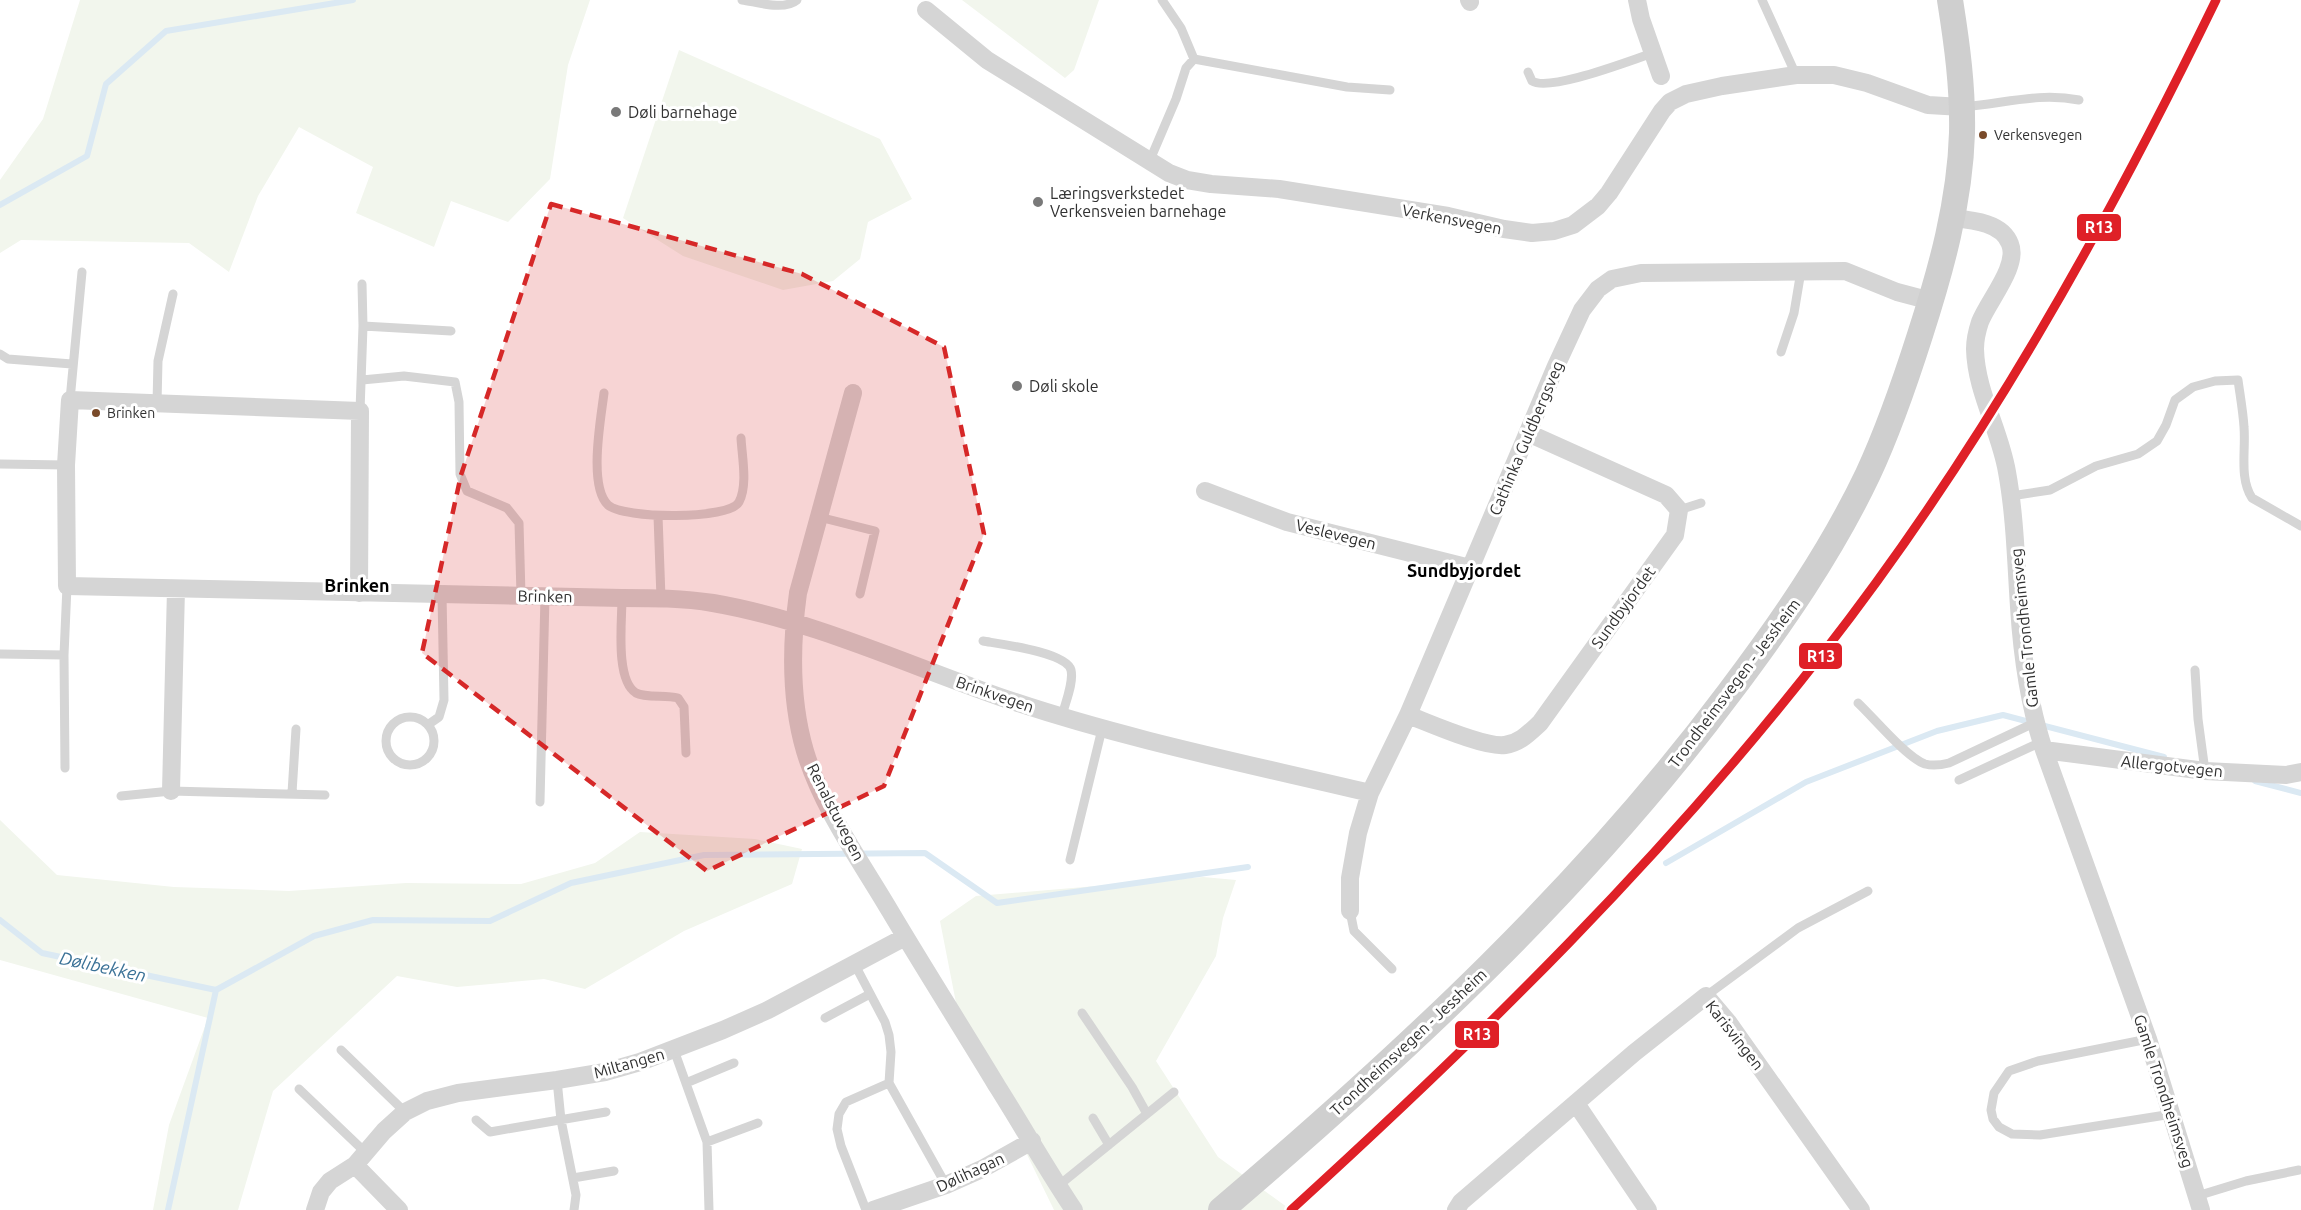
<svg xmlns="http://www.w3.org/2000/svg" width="2301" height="1210" font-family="Ubuntu,sans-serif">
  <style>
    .green { fill: #f2f6ed }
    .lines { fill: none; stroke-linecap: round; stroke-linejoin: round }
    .stream { stroke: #dbe9f3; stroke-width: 6 }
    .service { stroke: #d5d5d5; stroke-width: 9 }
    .minor { stroke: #d5d5d5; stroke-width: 18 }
    .secondary { stroke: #cfcfcf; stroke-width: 26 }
    .rail-1-casing { stroke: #fff; stroke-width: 14 }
    .rail-1 { stroke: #df2027; stroke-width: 9 }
    .marked { fill: #d62828; fill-opacity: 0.2; stroke: #d62828; stroke-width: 4.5; stroke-dasharray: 12 8; stroke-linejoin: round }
    .poi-dot { fill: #797979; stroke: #fff; stroke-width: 2 }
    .bus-dot { fill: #7a4b2a; stroke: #fff; stroke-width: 2 }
    .labels { text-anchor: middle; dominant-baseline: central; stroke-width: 6; stroke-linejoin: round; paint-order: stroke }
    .bus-label { font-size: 14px; fill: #313131; stroke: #fff; text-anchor: start }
    .poi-label { font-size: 16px; fill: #313131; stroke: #fff; text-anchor: start }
    .street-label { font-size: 16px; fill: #313131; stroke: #fff }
    .neighbourhood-label { font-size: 18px; font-weight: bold; fill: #000; stroke: #fff }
    .water-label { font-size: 18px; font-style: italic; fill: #3b7297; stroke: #fff }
    .line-badge { stroke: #fff; stroke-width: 2 }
    .badge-label { font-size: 16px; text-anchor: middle; font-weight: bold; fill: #fff }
  </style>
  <rect width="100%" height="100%" fill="#fff"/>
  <path class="green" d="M 80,0 L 590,0 L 568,65 L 550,179 L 508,222 L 451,201 L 434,247 L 356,213 L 373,167 L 299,127 L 258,196 L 229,272 L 189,243 L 21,240 L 0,253 L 0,180 L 43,119 Z
    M 962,0 L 1099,0 L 1074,70 L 1065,78 Z
    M 679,50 L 880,139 L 912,199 L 868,222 L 860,259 L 833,281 L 783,290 L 683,256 L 623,218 Z
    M 0,820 L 57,875 L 174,887 L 289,891 L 406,883 L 521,884 L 595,863 L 640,832 L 755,839 L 802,849 L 792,884 L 684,931 L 585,989 L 544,979 L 457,987 L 397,976 L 273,1091 L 238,1210 L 153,1210 L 169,1125 L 208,1018 L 0,960 Z
    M 1203,877 L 1236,880 L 1223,918 L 1216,956 L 1156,1061 L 1218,1157 L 1291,1210 L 1054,1210 L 958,1013 L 940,921 L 976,896 Z"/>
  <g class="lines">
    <path class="stream" d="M 0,205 L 87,156 L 106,84 L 166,31 L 353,0
      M 2255,781 L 2301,793
      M 1666,863 L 1806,782 L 1937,731 L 2003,715 L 2164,757
      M 0,920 L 42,953 L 216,990
      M 168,1210 L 216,990 L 314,936 L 373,920 L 490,921 L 571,883 L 704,855 L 925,853 L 997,903 L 1248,867"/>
    <path class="service" d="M 742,0 C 757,2 784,11 797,0
      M 1162,0 L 1181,28 L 1194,59
      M 1762,0 L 1796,75
      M 1528,72 L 1532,81 C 1550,92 1631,60 1653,53
      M 1962,107 C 2003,104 2038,92 2079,100
      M 1150,160 L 1176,99 L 1186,68 L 1194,59 L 1347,87 L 1390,90
      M 363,326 L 451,331
      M 1781,352 L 1794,313 L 1801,271
      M 0,354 L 8,359 L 72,364
      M 362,380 L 404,376 L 455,382 L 459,402 L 460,474 L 467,491 L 507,508 L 519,523 L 521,595
      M 604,393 C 601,418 588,486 608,505 C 623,519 730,520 739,502 C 748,485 742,457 741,438
      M 70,400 L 82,272
      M 157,404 L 158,361 L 173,294
      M 360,411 L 363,326 L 362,284
      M 0,464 L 66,465
      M 2011,496 L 2050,490 L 2096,466 L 2138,454 L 2157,441 L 2166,425 L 2175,400 L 2193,387 L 2215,381 L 2238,380 C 2240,395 2243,411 2244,427 C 2246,450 2239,478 2252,498 L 2301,526
      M 1679,510 L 1701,503
      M 658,516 L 661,598
      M 819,517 L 875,531 L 860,594
      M 622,598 C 622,621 615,680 636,693 C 645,698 666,695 678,698 L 684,707 L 686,753
      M 983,641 C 1000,644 1066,652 1071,670 C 1074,683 1065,703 1062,716
      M 0,654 L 64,655
      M 2195,670 L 2198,719 L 2205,771
      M 1858,703 C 1873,717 1907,758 1925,764 C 1933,766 1941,765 1949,763 L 2036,722
      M386 741a24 24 0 1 1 48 0a24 24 0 1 1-48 0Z
      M 429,724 L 439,717 L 444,700 L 442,594
      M 65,768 L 64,655 L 67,586
      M 1959,780 L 2041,742
      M 292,793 L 296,729
      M 121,796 L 171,791 L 325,795
      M 540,802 L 545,596
      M 1070,860 L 1102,729
      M 1350,911 L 1354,931 L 1392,969
      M 854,963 L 885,1022 L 889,1035 L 891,1052 L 889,1083 L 946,1185
      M 1706,996 L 1798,928 L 1868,891
      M 1082,1013 L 1132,1087 L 1147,1114
      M 825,1018 L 870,994
      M 2148,1039 L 2038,1061 L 2009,1071 L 1994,1093 L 1991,1110 L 1993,1119 L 1999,1127 L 2012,1134 L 2040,1135 L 2172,1114
      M 341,1050 L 405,1112
      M 674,1050 L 707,1142 L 709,1210
      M 557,1080 L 561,1120 L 576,1195 L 574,1210
      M 686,1083 L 734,1063
      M 299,1089 L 365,1152
      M 1093,1118 L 1109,1145
      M 476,1120 L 490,1132 L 606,1112
      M 707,1142 L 758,1123
      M 573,1178 L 614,1171
      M 1058,1186 L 1174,1092
      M 2197,1196 L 2246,1181 L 2299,1170
      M 866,1210 L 841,1146 L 837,1129 L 839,1114 L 846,1102 L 889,1083"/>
    <path class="minor" d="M 1469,0 L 1470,2
      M 1637,0 L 1641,19 L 1661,76
      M 926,10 L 987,60 L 1169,173 L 1187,180 L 1211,184 L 1279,189 L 1448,216 L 1504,229 L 1532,233 L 1554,231 L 1573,225 L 1598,206 L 1609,193 L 1662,111 L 1670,102 L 1686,94 L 1722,86 L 1796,75 L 1834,75 L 1867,83 L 1928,105 L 1962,107
      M 1951,218 C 1971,220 2002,222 2010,244 C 2019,266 1988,301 1980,322 C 1977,331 1975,340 1975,349 C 1976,392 2000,430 2007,472 C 2015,516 2016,562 2019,607 C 2022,655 2029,705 2044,750 L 2148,1039 L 2201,1210
      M 853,393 L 798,593 C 791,644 790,700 805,751 C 822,808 860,860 890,911 C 925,970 962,1028 997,1086 C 1023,1127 1047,1170 1074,1210
      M 1205,491 L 1287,522 L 1470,568
      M 359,593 L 360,411 L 70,400 L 66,465 L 67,586 L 622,598 C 653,598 683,598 713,603 C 812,620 910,666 1006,699 C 1124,739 1248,764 1370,793
      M 1408,715 C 1429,723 1485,748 1505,745 C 1520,743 1530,732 1540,723 L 1675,535 L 1679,510 L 1666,495 L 1528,433
      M 2044,750 L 2205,771 L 2286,775 L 2301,772
      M 171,791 L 176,589
      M 1350,911 L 1350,878 L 1358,833 L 1370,793 L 1408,715 L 1556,366 L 1582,310 L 1598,289 L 1612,279 L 1641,273 L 1845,271 L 1897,292 L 1931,301
      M 1577,1105 L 1648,1210
      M 355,1165 L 399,1210
      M 315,1210 L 321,1192 L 330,1181 L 355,1165 L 384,1131 L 405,1112 L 427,1101 L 458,1093 L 557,1080 L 605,1072 L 640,1062 L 723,1030 L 768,1010 L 905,937
      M 873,1210 L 946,1185 L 982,1169 L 1032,1141
      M 1456,1210 L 1461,1202 L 1634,1053 L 1706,996 L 1728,1022 L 1861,1210"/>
    <path class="secondary" d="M 1221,1210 C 1405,1053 1584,887 1729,693 C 1781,624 1831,552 1868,474 C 1889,429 1905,382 1920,335 C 1941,270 1960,202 1962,133 C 1963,88 1957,44 1950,0"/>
    <defs>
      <path id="rail-1" d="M 1291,1210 C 1481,1037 1665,856 1823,653 C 1980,452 2105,229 2216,0"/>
    </defs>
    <use href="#rail-1" class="rail-1-casing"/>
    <use href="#rail-1" class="rail-1"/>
  </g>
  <path class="marked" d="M 551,204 L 802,274 L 944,347 L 984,534 L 884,786 L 707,871 L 422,653 L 461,475 Z"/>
  <g class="poi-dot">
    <circle cx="616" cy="112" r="6"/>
    <circle cx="1038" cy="202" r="6"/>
    <circle cx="1017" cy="386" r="6"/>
  </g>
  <g class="bus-dot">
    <circle cx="1983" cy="135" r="5"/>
    <circle cx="96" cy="413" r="5"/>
  </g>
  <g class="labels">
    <g class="bus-label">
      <text x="1994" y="135">Verkensvegen</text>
      <text x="107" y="413">Brinken</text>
    </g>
    <g class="poi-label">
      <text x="628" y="112">Døli barnehage</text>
      <text x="1050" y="193">Læringsverkstedet<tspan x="1050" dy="18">Verkensveien barnehage</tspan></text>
      <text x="1029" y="386">Døli skole</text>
    </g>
    <g class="street-label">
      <text transform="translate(1452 219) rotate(11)">Verkensvegen</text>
      <text transform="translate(1526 438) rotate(-67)">Cathinka Guldbergsveg</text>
      <text transform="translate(1336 534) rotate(14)">Veslevegen</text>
      <text transform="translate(545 596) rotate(1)">Brinken</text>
      <text transform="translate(1623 607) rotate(-54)">Sundbyjordet</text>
      <text transform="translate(2024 628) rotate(-96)">Gamle Trondheimsveg</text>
      <text transform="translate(1734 683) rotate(-53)">Trondheimsvegen - Jessheim</text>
      <text transform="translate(995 694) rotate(19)">Brinkvegen</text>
      <text transform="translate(2172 766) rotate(6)">Allergotvegen</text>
      <text transform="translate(836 812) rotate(63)">Renalstuvegen</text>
      <text transform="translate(1735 1035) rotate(52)">Karisvingen</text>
      <text transform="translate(1408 1042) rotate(-43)">Trondheimsvegen - Jessheim</text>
      <text transform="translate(629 1063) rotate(-16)">Miltangen</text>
      <text transform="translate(2164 1091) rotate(72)">Gamle Trondheimsveg</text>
      <text transform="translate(970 1172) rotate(-25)">Dølihagan</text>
    </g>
    <g class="neighbourhood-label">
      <text x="1464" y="570">Sundbyjordet</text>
      <text x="357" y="585">Brinken</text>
    </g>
    <g class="water-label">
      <text transform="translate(103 966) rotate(12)">Dølibekken</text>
    </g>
  </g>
  <g class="line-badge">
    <rect x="2076" y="213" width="46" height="29" rx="6" fill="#df2027"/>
    <rect x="1798" y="642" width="45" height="28" rx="6" fill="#df2027"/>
    <rect x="1454" y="1020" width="46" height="29" rx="6" fill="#df2027"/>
  </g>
  <g class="badge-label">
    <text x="2099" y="233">R13</text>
    <text x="1821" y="662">R13</text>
    <text x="1477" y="1040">R13</text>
  </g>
</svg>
